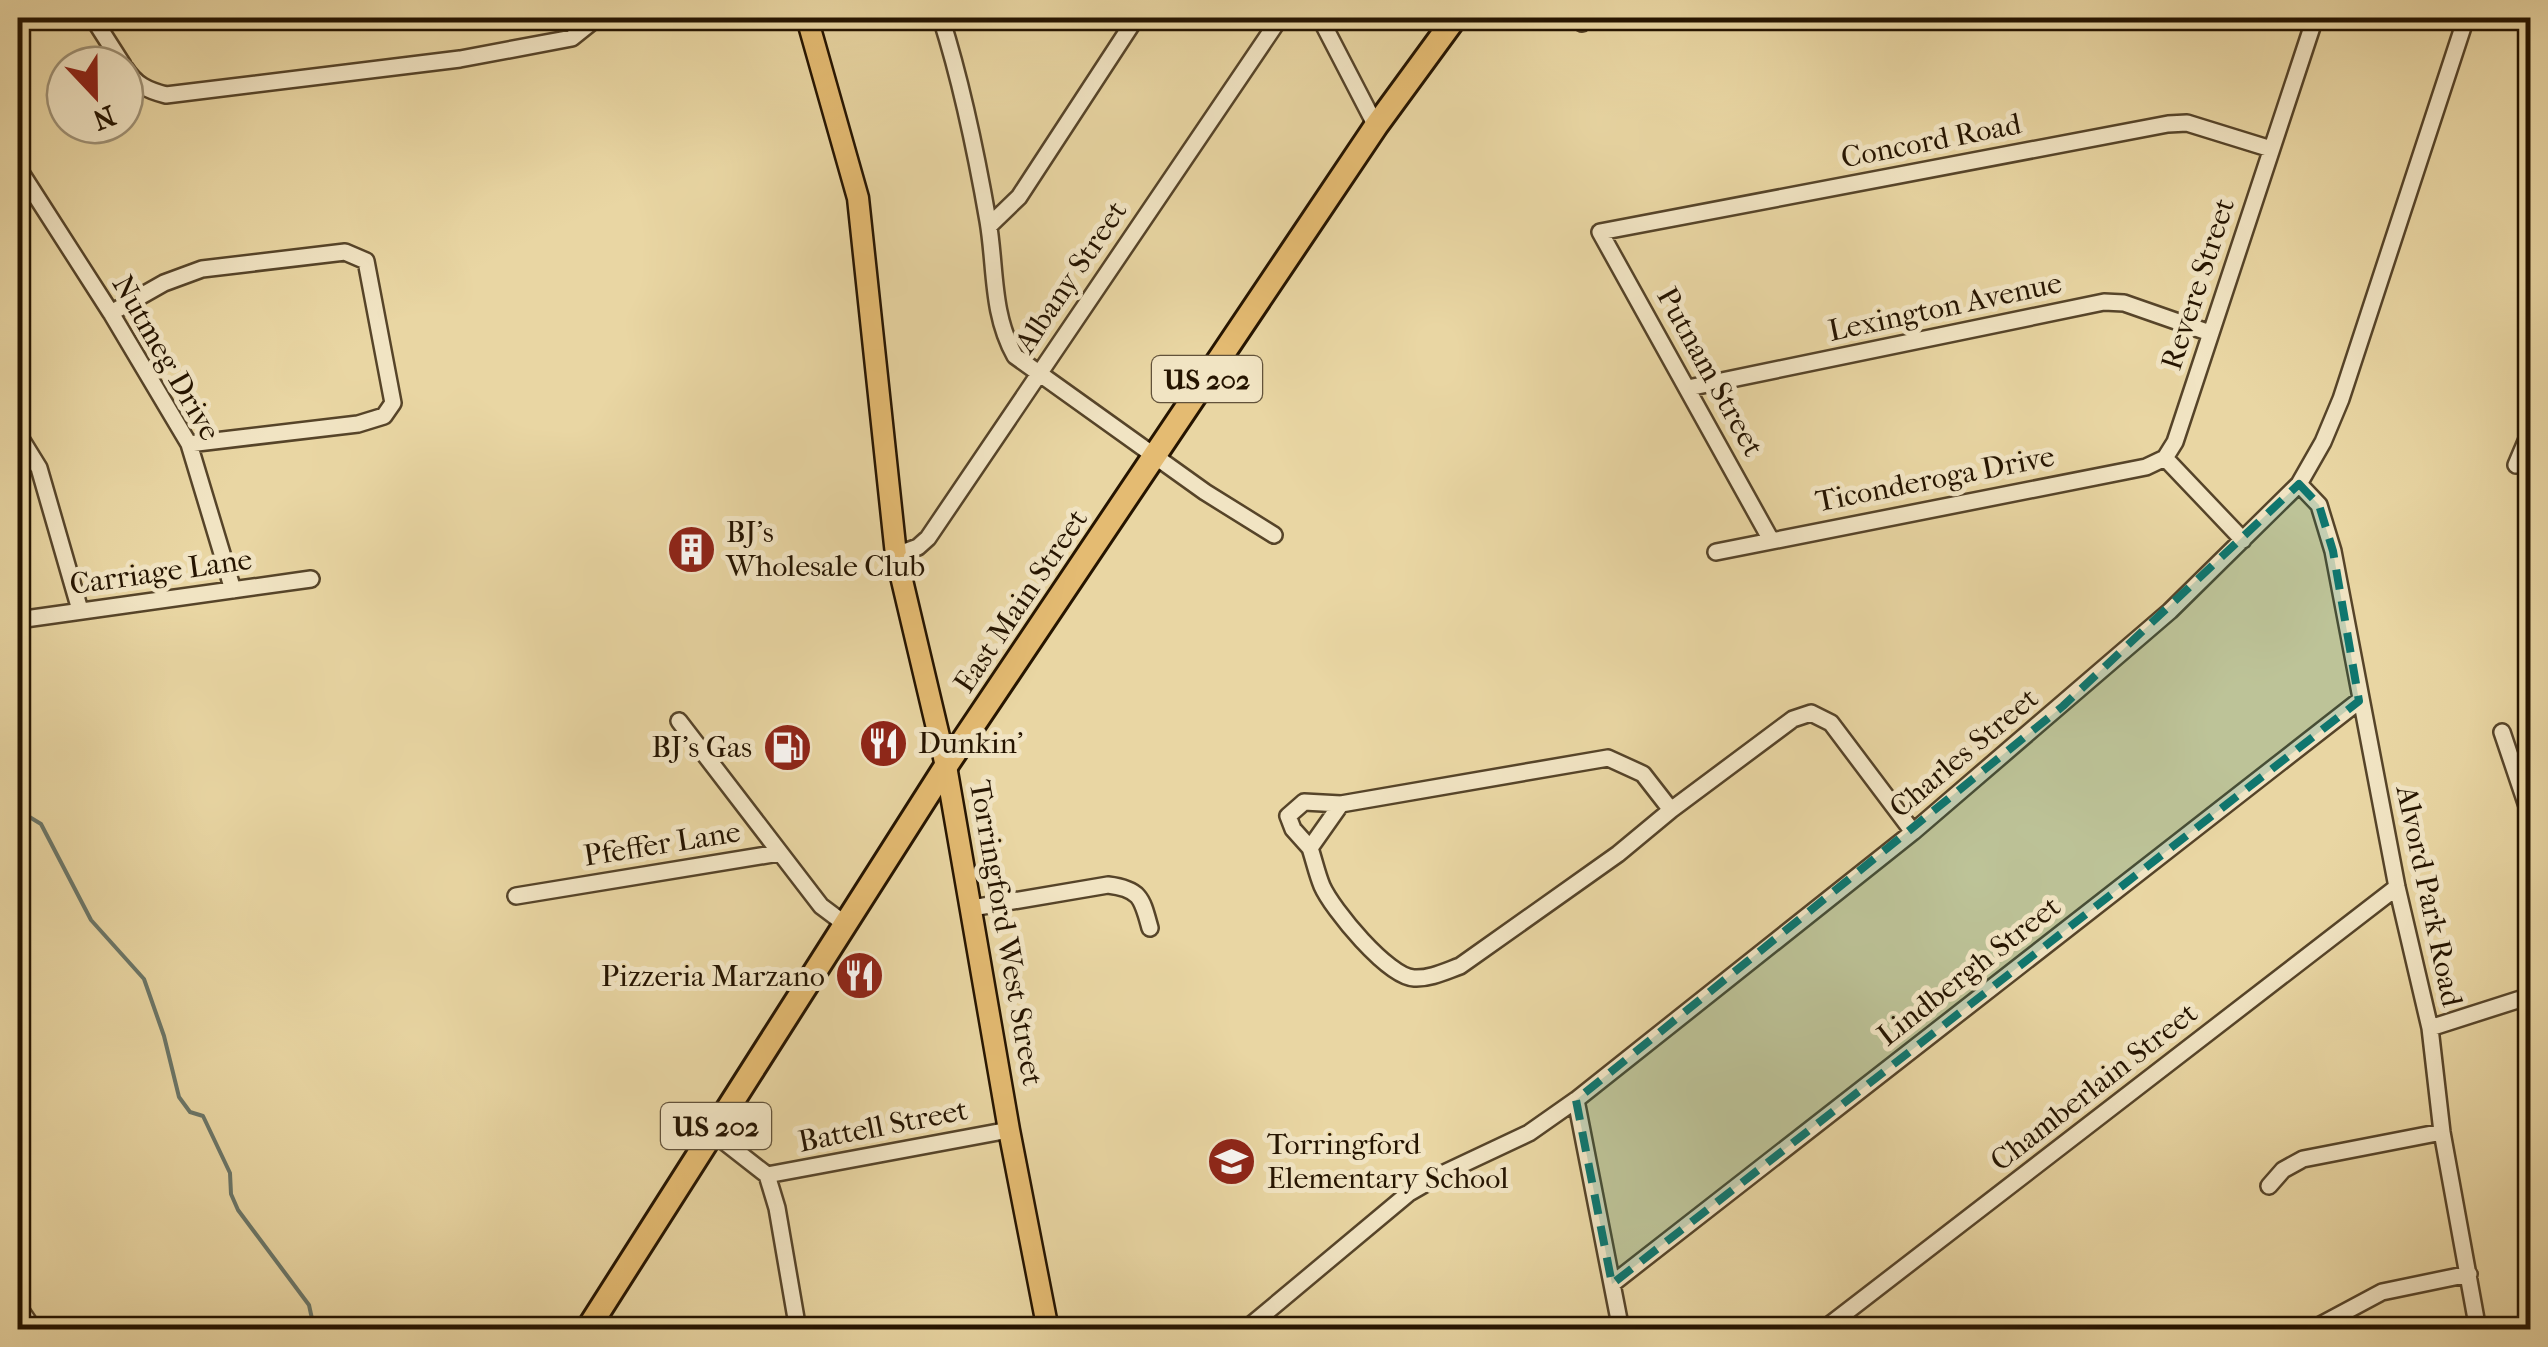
<svg xmlns="http://www.w3.org/2000/svg" width="2548" height="1347" font-family="'IM FELL French Canon',serif">
  <style>
    .lines { fill: none; stroke-linecap: round; stroke-linejoin: round }
    .stream { stroke: #6b7668; stroke-width: 4 }
    .minor-casing { stroke: #564429; stroke-width: 20 }
    .major-casing { stroke: #251400; stroke-width: 25 }
    .highway-casing { stroke: #251400; stroke-width: 28 }
    .minor { stroke: #f1e4c3; stroke-width: 15 }
    .major { stroke: #e4bb72; stroke-width: 20 }
    .highway { stroke: #e4bb72; stroke-width: 22 }
    .marked { fill: #0f766e; fill-opacity: 0.2; stroke: #0f766e; stroke-width: 8; stroke-dasharray: 20 12; stroke-linejoin: round }
    .labels { text-anchor: middle; dominant-baseline: central; stroke-width: 10; stroke-linejoin: round; paint-order: stroke }
    .shield { fill: #f1e4c3; stroke: #62523a; stroke-width: 2.5 }
    .shield-label { font-size: 28px; font-weight: bold; fill: #251400 }
    .street-label { font-size: 30px; fill: #251400; stroke: #f1e4c3 }
    .poi-label { font-size: 30px; fill: #251400; stroke: #f1e4c3; text-anchor: start }
  </style>
  <rect width="100%" height="100%" fill="#e9d6a3"/>
  <filter id="stains"><feTurbulence type="fractalNoise" baseFrequency=".002" numOctaves="4"/><feColorMatrix values="0 0 0 0 .2 0 0 0 0 .09 0 0 0 0 .02 0 0 0 .5 -.17"/></filter>
  <radialGradient id="worn" r=".72"><stop offset=".6" stop-color="#630" stop-opacity="0"/><stop offset="1" stop-color="#630" stop-opacity=".3"/></radialGradient>
  <g class="lines">
    <path class="stream" d="M 18,810 L 41,824 L 91,920 L 144,979 L 164,1036 L 179,1097 L 190,1112 L 203,1116 L 230,1173 L 231,1194 L 238,1210 L 309,1305 L 314,1328 L 321,1330"/>
    <defs>
      <path id="minor" d="M 93,18 L 123,65
        M 941,18 C 962,84 976,152 988,221 C 996,268 991,313 1015,356 L 1205,492 L 1274,535
        M 1320,18 L 1376,126
        M 1574,18 L 1582,23 L 1586,18
        M 125,68 C 136,85 147,90 166,95 L 460,59 L 572,38 L 597,18
        M 18,168 L 111,313 L 189,444 L 233,590
        M 989,226 L 1019,197 L 1136,18
        M 111,313 L 164,283 L 202,269 L 345,252 L 366,261 L 393,403 L 384,416 L 358,424 L 189,444
        M 1688,388 L 2104,302 L 2124,303 L 2210,333
        M 18,434 L 39,468 L 80,610
        M 2165,458 L 2175,442 L 2315,18
        M 2165,458 L 2243,540
        M 2516,465 L 2530,432
        M 2299,484 L 2319,505 L 2333,551 L 2397,887 L 2430,1028 L 2442,1132 L 2478,1330
        M 1771,540 L 1600,232 L 2168,124 L 2187,123 L 2271,149
        M 1716,552 L 2146,467 L 2165,458
        M 896,555 L 918,547 L 928,538 L 1280,18
        M 18,620 L 311,579
        M 679,721 L 821,906 L 845,924
        M 2502,732 L 2530,815
        M 1608,758 L 1643,774 L 1671,810 L 1618,854 L 1460,966 C 1446,971 1430,979 1414,978 C 1388,977 1332,909 1322,886 C 1317,874 1314,860 1310,848 L 1341,804 Z
        M 1671,810 L 1793,719 L 1811,713 L 1831,723 L 1913,832
        M 1310,848 L 1293,829 L 1288,816 L 1304,802 L 1341,804
        M 516,896 L 779,853
        M 972,908 L 1108,885 C 1141,889 1142,899 1150,928
        M 2430,1028 L 2530,996
        M 1576,1100 L 1621,1330
        M 712,1132 L 767,1175 L 777,1208 L 798,1330
        M 767,1175 L 1009,1130
        M 2269,1186 L 2283,1170 L 2303,1159 L 2442,1132
        M 1612,1284 L 2359,701
        M 18,1306 L 34,1330
        M 1245,1330 L 1409,1193 L 1442,1174 L 1529,1133 L 1576,1100 L 1913,832 L 2170,611 L 2299,484 L 2323,442 L 2341,399 L 2466,18
        M 1823,1330 L 2397,887
        M 2311,1330 L 2382,1292 L 2469,1274"/>
      <path id="major" d="M 807,18 L 858,198 L 896,555 L 946,766 L 1009,1130 L 1048,1330"/>
      <path id="highway" d="M 587,1330 L 946,766 L 1376,126 L 1455,18"/>
    </defs>
    <use href="#minor" class="minor-casing"/>
    <use href="#major" class="major-casing"/>
    <use href="#highway" class="highway-casing"/>
    <use href="#minor" class="minor"/>
    <use href="#major" class="major"/>
    <use href="#highway" class="highway"/>
  </g>
  <path class="marked" d="M 2299,484 L 2319,505 L 2333,551 L 2359,701 L 1612,1284 L 1576,1100 L 2063,706 Z"/>
  <defs>
    <symbol id="building-disc" viewBox="-11 -11 22 22"><circle r="9.5" fill="#8f2418" stroke="#f1e4c3"/><path d="M-4-6H4V6H1V3H-1V6H-4ZM-2.5-4.3h1.7v1.8h-1.7ZM.8-4.3h1.7v1.8H.8ZM-2.5-1h1.7V.8h-1.7ZM.8-1h1.7V.8H.8Z" fill="#fff"/></symbol>
    <symbol id="restaurant-disc" viewBox="-11 -11 22 22"><circle r="9.5" fill="#8f2418" stroke="#f1e4c3"/><path d="M-5-6h1v4h1v-4h1v4h1v-4h1v5L-1.5 .5V6h-2V.5L-5-1ZM5-6V6H3V1.5H1.5Q1.5-4 5-6Z" fill="#fff"/></symbol>
    <symbol id="fuel-disc" viewBox="-11 -11 22 22"><circle r="9.5" fill="#8f2418" stroke="#f1e4c3"/><path d="M-5.5-6h7V0h2V4h1.3V-2.5L3-4.5l.8-.8L6-3V5H2.5V1h-1V6h-7ZM-4.2-4.7v3.2H.2V-4.7Z" fill="#fff"/></symbol>
    <symbol id="school-disc" viewBox="-11 -11 22 22"><circle r="9.5" fill="#8f2418" stroke="#f1e4c3"/><path d="M0-5L7-2L0 1L-7-2ZM-4 1L0 2.5L4 1V4Q0 6-4 4Z" fill="#fff"/></symbol>
  </defs>
  <g fill-rule="evenodd">
    <use href="#building-disc" x="664" y="522" width="55" height="55"/>
    <use href="#restaurant-disc" x="856" y="716" width="55" height="55"/>
    <use href="#fuel-disc" x="760" y="720" width="55" height="55"/>
    <use href="#restaurant-disc" x="832" y="948" width="55" height="55"/>
    <use href="#school-disc" x="1204" y="1134" width="55" height="55"/>
  </g>
  <g class="labels">
    <g class="shield">
      <rect x="1152" y="356" width="110" height="46" rx="8"/>
      <rect x="661" y="1103" width="110" height="46" rx="8"/>
    </g>
    <g class="shield-label">
      <text x="1207" y="379">US 202</text>
      <text x="716" y="1126">US 202</text>
    </g>
    <g class="street-label">
      <text transform="translate(1931 141) rotate(-11)">Concord Road</text>
      <text transform="translate(1071 277) rotate(-56)">Albany Street</text>
      <text transform="translate(2198 284) rotate(-72)">Revere Street</text>
      <text transform="translate(1945 307) rotate(-12)">Lexington Avenue</text>
      <text transform="translate(166 358) rotate(60)">Nutmeg Drive</text>
      <text transform="translate(1710 372) rotate(61)">Putnam Street</text>
      <text transform="translate(1935 479) rotate(-11)">Ticonderoga Drive</text>
      <text transform="translate(161 572) rotate(-8)">Carriage Lane</text>
      <text transform="translate(1021 601) rotate(-56)">East Main Street</text>
      <text transform="translate(1964 753) rotate(-40)">Charles Street</text>
      <text transform="translate(662 844) rotate(-9)">Pfeffer Lane</text>
      <text transform="translate(2429 896) rotate(78)">Alvord Park Road</text>
      <text transform="translate(1006 933) rotate(80)">Torringford West Street</text>
      <text transform="translate(1969 971) rotate(-38)">Lindbergh Street</text>
      <text transform="translate(2094 1087) rotate(-38)">Chamberlain Street</text>
      <text transform="translate(883 1126) rotate(-11)">Battell Street</text>
    </g>
    <g class="poi-label">
      <text x="726" y="532">BJ's<tspan x="726" dy="34">Wholesale Club</tspan></text>
      <text x="918" y="743">Dunkin'</text>
      <text x="752" y="747" text-anchor="end">BJ's Gas</text>
      <text x="825" y="976" text-anchor="end">Pizzeria Marzano</text>
      <text x="1267" y="1144">Torringford<tspan x="1267" dy="34">Elementary School</tspan></text>
    </g>
  </g>
  <rect width="2548" height="1347" fill="none" stroke="#e9d6a3" stroke-width="60"/>
  <rect x="20" y="20" width="2508" height="1307" fill="none" stroke="#251400" stroke-width="5"/>
  <rect x="30" y="30" width="2488" height="1287" fill="none" stroke="#251400" stroke-width="2.5"/>
  <g transform="translate(95 95) rotate(158)"><circle r="48" fill="#f1e4c3" stroke="#9f9175" stroke-width="2.5"/>
  <path d="M0-8L18 38L0 25L-18 38Z" fill="#8f2418"/>
  <text y="-15" font-size="28" font-weight="bold" text-anchor="middle" fill="#251400">N</text>
  </g>
  <rect width="100%" height="100%" filter="url(#stains)"/>
  <rect width="100%" height="100%" fill="url(#worn)"/>
</svg>
